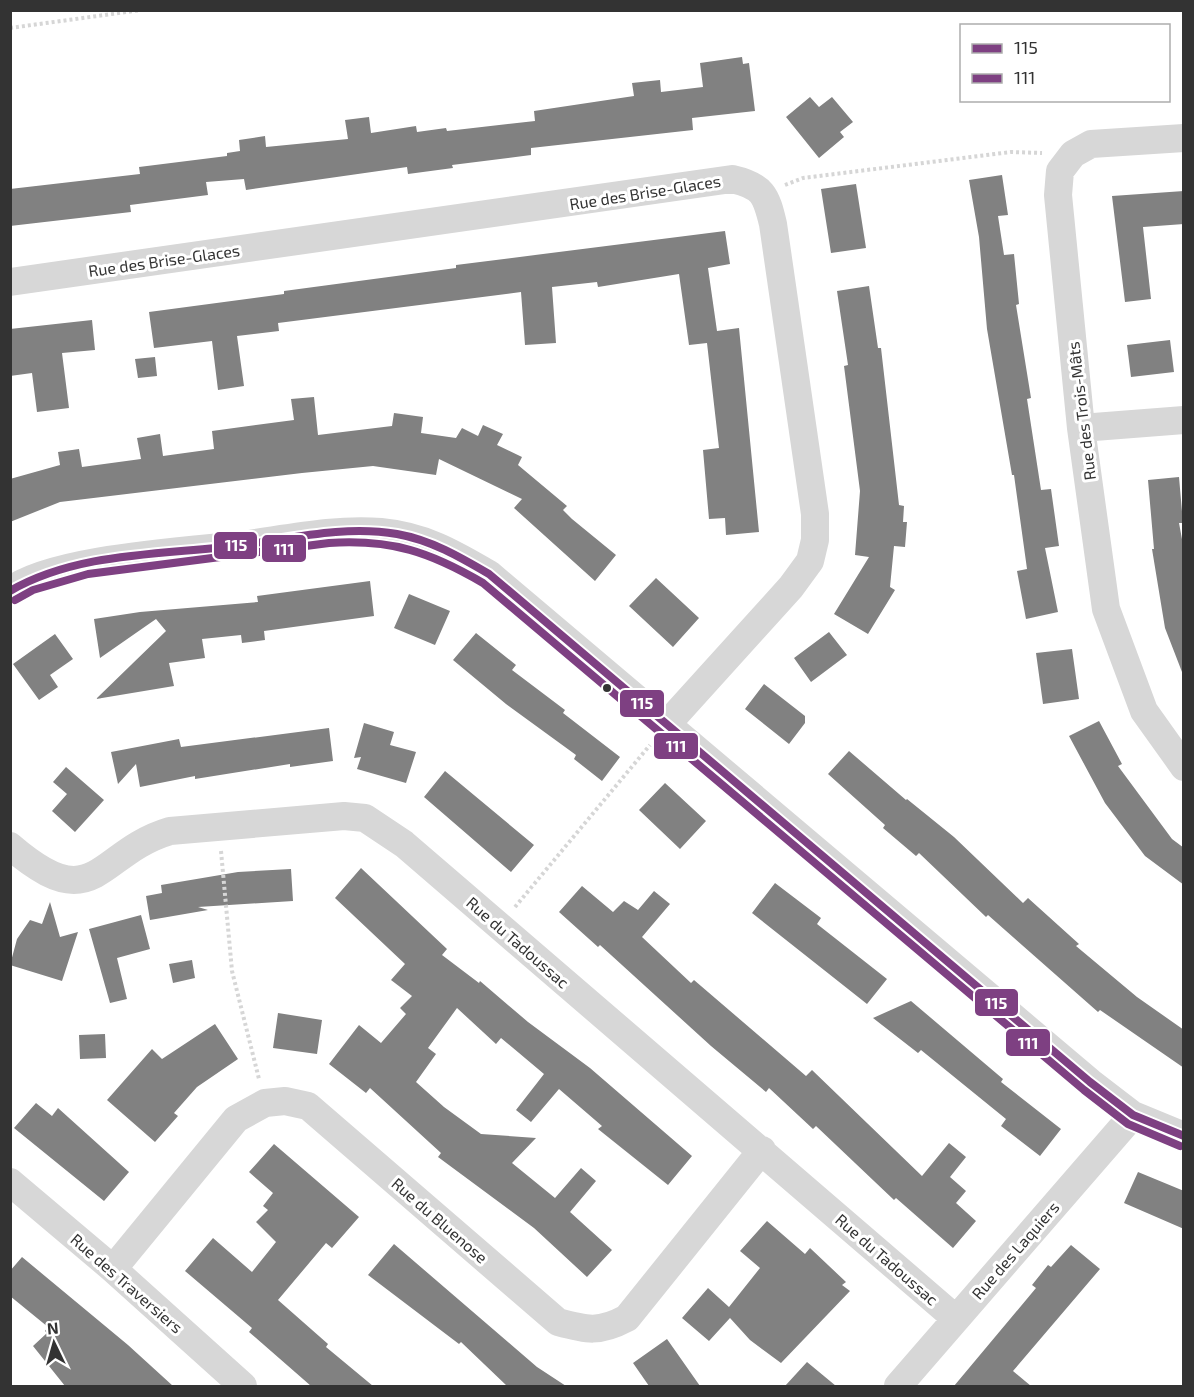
<svg xmlns="http://www.w3.org/2000/svg" width="1194" height="1397" font-family="'Exo 2',sans-serif">
  <style>
    .building { fill: #818181 }
    .lines { fill: none; stroke-linecap: round; stroke-linejoin: round }
    .path { stroke: #d6d6d6; stroke-width: 4; stroke-dasharray: 3 3; stroke-linecap: butt }
    .minor { stroke: #d7d7d7; stroke-width: 28 }
    .bus-1-casing { stroke: #fff; stroke-width: 12 }
    .bus-2-casing { stroke: #fff; stroke-width: 12 }
    .bus-1 { stroke: #7e4082; stroke-width: 8 }
    .bus-2 { stroke: #7e4082; stroke-width: 8 }
    .bus-dot { fill: #333; stroke: #fff; stroke-width: 2 }
    .labels { text-anchor: middle; dominant-baseline: central; stroke-width: 6; stroke-linejoin: round; paint-order: stroke }
    .street-label { font-size: 16px; fill: #333; stroke: #fff }
    .line-badge { stroke: #fff; stroke-width: 2 }
    .badge-label { font-size: 16px; text-anchor: middle; font-weight: bold; fill: #fff }
  </style>
  <rect width="100%" height="100%" fill="#fff"/>
  <path class="building" d="M 742,57 L 743,64 L 749,63 L 755,111 L 692,118 L 693,130 L 531,148 L 531,155 L 452,165 L 453,168 L 408,174 L 407,167 L 246,190 L 244,179 L 206,182 L 208,195 L 130,205 L 131,212 L 10,226 L 10,189 L 140,174 L 139,167 L 227,156 L 227,153 L 240,151 L 239,140 L 265,136 L 266,147 L 348,139 L 345,120 L 369,117 L 371,133 L 416,126 L 417,132 L 446,128 L 447,131 L 535,121 L 534,111 L 634,96 L 632,83 L 660,80 L 661,92 L 703,87 L 700,63 Z
    M 810,97 L 819,107 L 832,97 L 853,122 L 840,132 L 844,137 L 819,158 L 786,117 Z
    M 1002,175 L 1008,215 L 998,216 L 1004,255 L 1014,254 L 1019,304 L 1016,305 L 1031,398 L 1027,399 L 1041,490 L 1051,489 L 1059,546 L 1045,548 L 1058,612 L 1026,619 L 1017,571 L 1027,569 L 1014,475 L 1012,475 L 987,329 L 979,237 L 969,180 Z
    M 856,184 L 866,248 L 831,253 L 821,189 Z
    M 1184,191 L 1184,224 L 1143,227 L 1151,299 L 1125,302 L 1112,196 Z
    M 725,231 L 730,264 L 708,268 L 717,331 L 739,328 L 759,532 L 726,535 L 725,518 L 709,519 L 703,450 L 719,448 L 707,343 L 689,345 L 679,274 L 598,287 L 597,282 L 552,287 L 556,343 L 525,345 L 521,292 L 278,323 L 279,331 L 237,336 L 244,386 L 218,390 L 212,341 L 154,348 L 149,312 L 284,294 L 284,291 L 456,268 L 456,265 Z
    M 869,286 L 878,348 L 881,348 L 899,505 L 904,506 L 903,522 L 907,522 L 905,547 L 894,546 L 890,587 L 895,590 L 868,634 L 834,614 L 869,557 L 855,555 L 860,491 L 844,366 L 848,365 L 837,291 Z
    M 92,320 L 95,350 L 62,353 L 69,408 L 37,412 L 32,373 L 10,376 L 10,329 Z
    M 1170,340 L 1174,372 L 1131,377 L 1127,345 Z
    M 155,357 L 157,376 L 138,378 L 135,359 Z
    M 314,397 L 318,435 L 392,426 L 394,413 L 423,417 L 421,433 L 456,438 L 462,428 L 478,436 L 483,425 L 503,434 L 497,445 L 522,457 L 518,465 L 567,506 L 563,510 L 572,519 L 616,555 L 595,581 L 514,508 L 522,499 L 439,459 L 436,475 L 373,466 L 302,473 L 60,502 L 10,522 L 10,479 L 60,465 L 58,452 L 79,449 L 82,467 L 141,459 L 137,438 L 160,434 L 163,456 L 214,449 L 212,431 L 294,420 L 291,399 Z
    M 1179,477 L 1183,523 L 1179,523 L 1184,550 L 1182,672 L 1165,628 L 1152,549 L 1154,549 L 1148,480 Z
    M 656,578 L 699,618 L 673,647 L 629,606 Z
    M 370,581 L 374,616 L 264,631 L 265,640 L 242,643 L 241,635 L 202,639 L 205,658 L 169,663 L 174,686 L 96,699 L 166,631 L 156,619 L 100,658 L 94,619 L 140,612 L 258,602 L 257,596 Z
    M 409,594 L 450,611 L 435,645 L 394,628 Z
    M 829,632 L 847,655 L 811,682 L 794,658 Z
    M 476,633 L 516,665 L 512,670 L 565,710 L 563,713 L 620,757 L 602,781 L 574,759 L 576,755 L 506,704 L 453,660 Z
    M 55,634 L 73,659 L 50,675 L 58,687 L 39,700 L 13,664 Z
    M 1072,649 L 1079,699 L 1043,704 L 1036,653 Z
    M 764,684 L 805,716 L 805,723 L 789,744 L 745,709 Z
    M 1099,721 L 1122,764 L 1118,766 L 1172,839 L 1184,848 L 1184,885 L 1145,856 L 1105,803 L 1069,736 Z
    M 364,723 L 394,732 L 390,745 L 416,752 L 406,783 L 357,769 L 361,757 L 354,758 Z
    M 329,728 L 333,761 L 290,767 L 290,764 L 195,779 L 195,776 L 140,787 L 136,764 L 118,784 L 111,752 L 179,739 L 181,747 Z
    M 849,751 L 906,800 L 907,799 L 954,837 L 1023,903 L 1028,898 L 1079,944 L 1076,946 L 1137,997 L 1184,1030 L 1184,1068 L 1100,1010 L 1098,1012 L 988,915 L 986,917 L 919,853 L 916,856 L 883,828 L 885,825 L 828,774 Z
    M 66,767 L 104,800 L 75,832 L 52,811 L 67,794 L 53,782 Z
    M 445,771 L 534,845 L 511,872 L 424,797 Z
    M 665,783 L 706,821 L 680,849 L 639,810 Z
    M 361,868 L 447,949 L 442,955 L 479,983 L 480,981 L 528,1022 L 590,1068 L 692,1156 L 668,1185 L 598,1129 L 602,1126 L 559,1089 L 531,1122 L 516,1110 L 544,1074 L 501,1038 L 496,1044 L 457,1008 L 428,1048 L 436,1054 L 416,1082 L 444,1107 L 481,1134 L 536,1138 L 512,1163 L 555,1198 L 581,1168 L 596,1181 L 570,1212 L 612,1250 L 587,1277 L 534,1228 L 438,1157 L 441,1153 L 370,1088 L 366,1093 L 329,1064 L 359,1025 L 381,1043 L 406,1014 L 400,1008 L 412,996 L 391,980 L 405,964 L 335,898 Z
    M 291,869 L 293,901 L 198,907 L 208,910 L 150,920 L 146,896 L 162,893 L 161,885 L 238,872 Z
    M 775,883 L 821,918 L 817,924 L 887,979 L 867,1004 L 752,913 Z
    M 582,886 L 613,912 L 624,901 L 638,910 L 654,891 L 670,904 L 642,937 L 691,983 L 694,980 L 806,1076 L 812,1070 L 922,1176 L 949,1143 L 966,1157 L 950,1177 L 966,1191 L 956,1203 L 976,1221 L 953,1248 L 896,1198 L 894,1200 L 816,1126 L 813,1129 L 769,1088 L 766,1092 L 711,1046 L 600,945 L 598,947 L 559,912 Z
    M 50,902 L 60,937 L 78,932 L 62,981 L 10,965 L 17,939 L 30,920 L 42,924 Z
    M 141,915 L 150,949 L 117,958 L 127,999 L 110,1003 L 89,929 Z
    M 192,960 L 195,978 L 173,983 L 169,964 Z
    M 911,1001 L 1003,1079 L 1001,1082 L 1061,1129 L 1040,1156 L 1001,1126 L 1006,1119 L 921,1050 L 918,1053 L 873,1018 Z
    M 278,1013 L 322,1020 L 317,1054 L 273,1048 Z
    M 215,1024 L 238,1059 L 197,1087 L 174,1113 L 178,1116 L 155,1142 L 107,1100 L 152,1049 L 162,1059 Z
    M 105,1034 L 106,1058 L 80,1059 L 79,1035 Z
    M 36,1103 L 52,1116 L 58,1108 L 129,1172 L 104,1201 L 14,1128 Z
    M 274,1144 L 359,1217 L 332,1248 L 326,1243 L 278,1300 L 328,1344 L 326,1347 L 373,1386 L 311,1386 L 249,1332 L 252,1328 L 185,1271 L 213,1238 L 252,1272 L 276,1242 L 256,1222 L 268,1210 L 263,1206 L 273,1193 L 249,1172 Z
    M 1138,1172 L 1184,1191 L 1184,1229 L 1124,1203 Z
    M 767,1221 L 805,1254 L 810,1248 L 846,1282 L 842,1285 L 850,1291 L 781,1363 L 750,1340 L 730,1318 L 709,1341 L 682,1318 L 708,1288 L 729,1307 L 760,1268 L 740,1251 Z
    M 394,1244 L 537,1367 L 566,1386 L 507,1386 L 461,1342 L 459,1344 L 368,1275 Z
    M 1071,1245 L 1100,1269 L 1013,1371 L 1031,1386 L 954,1386 L 1036,1288 L 1032,1285 L 1048,1265 L 1051,1267 Z
    M 22,1257 L 128,1345 L 173,1386 L 65,1386 L 33,1346 L 47,1333 L 45,1331 L 48,1327 L 10,1296 L 10,1271 Z
    M 667,1339 L 700,1386 L 649,1386 L 633,1363 Z
    M 807,1362 L 836,1386 L 785,1386 Z"/>
  <g class="lines">
    <path class="path" d="M 10,28 L 141,10
      M 785,185 L 803,178 L 1011,152 L 1042,153
      M 221,851 L 232,971 L 259,1079
      M 515,907 L 650,745"/>
    <path class="minor" d="M 1184,138 L 1091,144 L 1073,154 L 1060,171 L 1058,195 L 1081,428 L 1106,609 L 1144,711 L 1184,767
      M 10,282 L 732,179 C 763,186 766,195 773,224 L 815,514 L 815,540 L 810,561 L 791,587 L 668,723
      M 1081,428 L 1184,420
      M 10,591 C 49,559 188,551 241,545 C 286,539 335,528 381,532 C 424,536 453,553 489,574 L 1090,1082 L 1133,1115 L 1184,1136
      M 10,846 C 96,920 96,853 170,831 L 344,816 L 365,818 L 404,844 L 955,1318
      M 10,1182 L 113,1269 L 243,1386
      M 113,1269 L 236,1119 L 265,1103 L 285,1101 L 308,1106 L 558,1322 C 587,1330 599,1333 627,1318 L 762,1150
      M 898,1386 L 1133,1115"/>
    <defs>
      <path id="bus-1" d="M 10,591 C 79,551 166,555 242,545 C 293,538 346,525 397,534 C 431,540 460,557 489,574 L 1090,1082 L 1133,1115 L 1184,1136"/>
      <path id="bus-2" d="M 15,600 L 33,590 L 88,574 L 329,543 C 392,539 430,552 483,583 L 1084,1090 L 1128,1124 L 1180,1146"/>
    </defs>
    <use href="#bus-1" class="bus-1-casing"/>
    <use href="#bus-2" class="bus-2-casing"/>
    <use href="#bus-1" class="bus-1"/>
    <use href="#bus-2" class="bus-2"/>
  </g>
  <circle class="bus-dot" cx="607" cy="688" r="5"/>
  <g class="labels">
    <g class="street-label">
      <text transform="translate(645 192) rotate(-9)">Rue des Brise-Glaces</text>
      <text transform="translate(164 260) rotate(-8)">Rue des Brise-Glaces</text>
      <text transform="translate(1081 411) rotate(-97)">Rue des Trois-Mâts</text>
      <text transform="translate(518 942) rotate(41)">Rue du Tadoussac</text>
      <text transform="translate(440 1220) rotate(41)">Rue du Bluenose</text>
      <text transform="translate(1015 1250) rotate(-49)">Rue des Laquiers</text>
      <text transform="translate(887 1259) rotate(41)">Rue du Tadoussac</text>
      <text transform="translate(127 1283) rotate(41)">Rue des Traversiers</text>
    </g>
  </g>
  <g class="line-badge">
    <rect x="213" y="531" width="45" height="29" rx="6" fill="#7e4082"/>
    <rect x="261" y="534" width="46" height="29" rx="6" fill="#7e4082"/>
    <rect x="619" y="689" width="46" height="29" rx="6" fill="#7e4082"/>
    <rect x="653" y="732" width="46" height="28" rx="6" fill="#7e4082"/>
    <rect x="974" y="988" width="45" height="29" rx="6" fill="#7e4082"/>
    <rect x="1005" y="1028" width="46" height="29" rx="6" fill="#7e4082"/>
  </g>
  <g class="badge-label">
    <text x="236" y="551">115</text>
    <text x="284" y="555">111</text>
    <text x="642" y="709">115</text>
    <text x="676" y="752">111</text>
    <text x="996" y="1009">115</text>
    <text x="1028" y="1049">111</text>
  </g>
  <rect width="1194" height="1397" fill="none" stroke="#333333" stroke-width="24"/>
  <rect x="960" y="24" width="210" height="78" fill="#ffffff" stroke="#adadad" stroke-width="1.5"/>
  <rect x="972" y="44" width="30" height="9" fill="#7e4082" stroke="#adadad" stroke-width="1.5"/>
  <text x="1014" y="54" font-size="18" fill="#333333">115</text>
  <rect x="972" y="74" width="30" height="9" fill="#7e4082" stroke="#adadad" stroke-width="1.5"/>
  <text x="1014" y="84" font-size="18" fill="#333333">111</text>
  <g transform="translate(54 1343) rotate(355)" stroke="#ffffff" stroke-width="4.5" paint-order="stroke">
  <path d="M0-4.5L10 22L0 15L-10 22Z" fill="#333333"/>
  <text y="-9" font-size="16" font-weight="bold" text-anchor="middle" fill="#333333">N</text>
  </g>
</svg>
